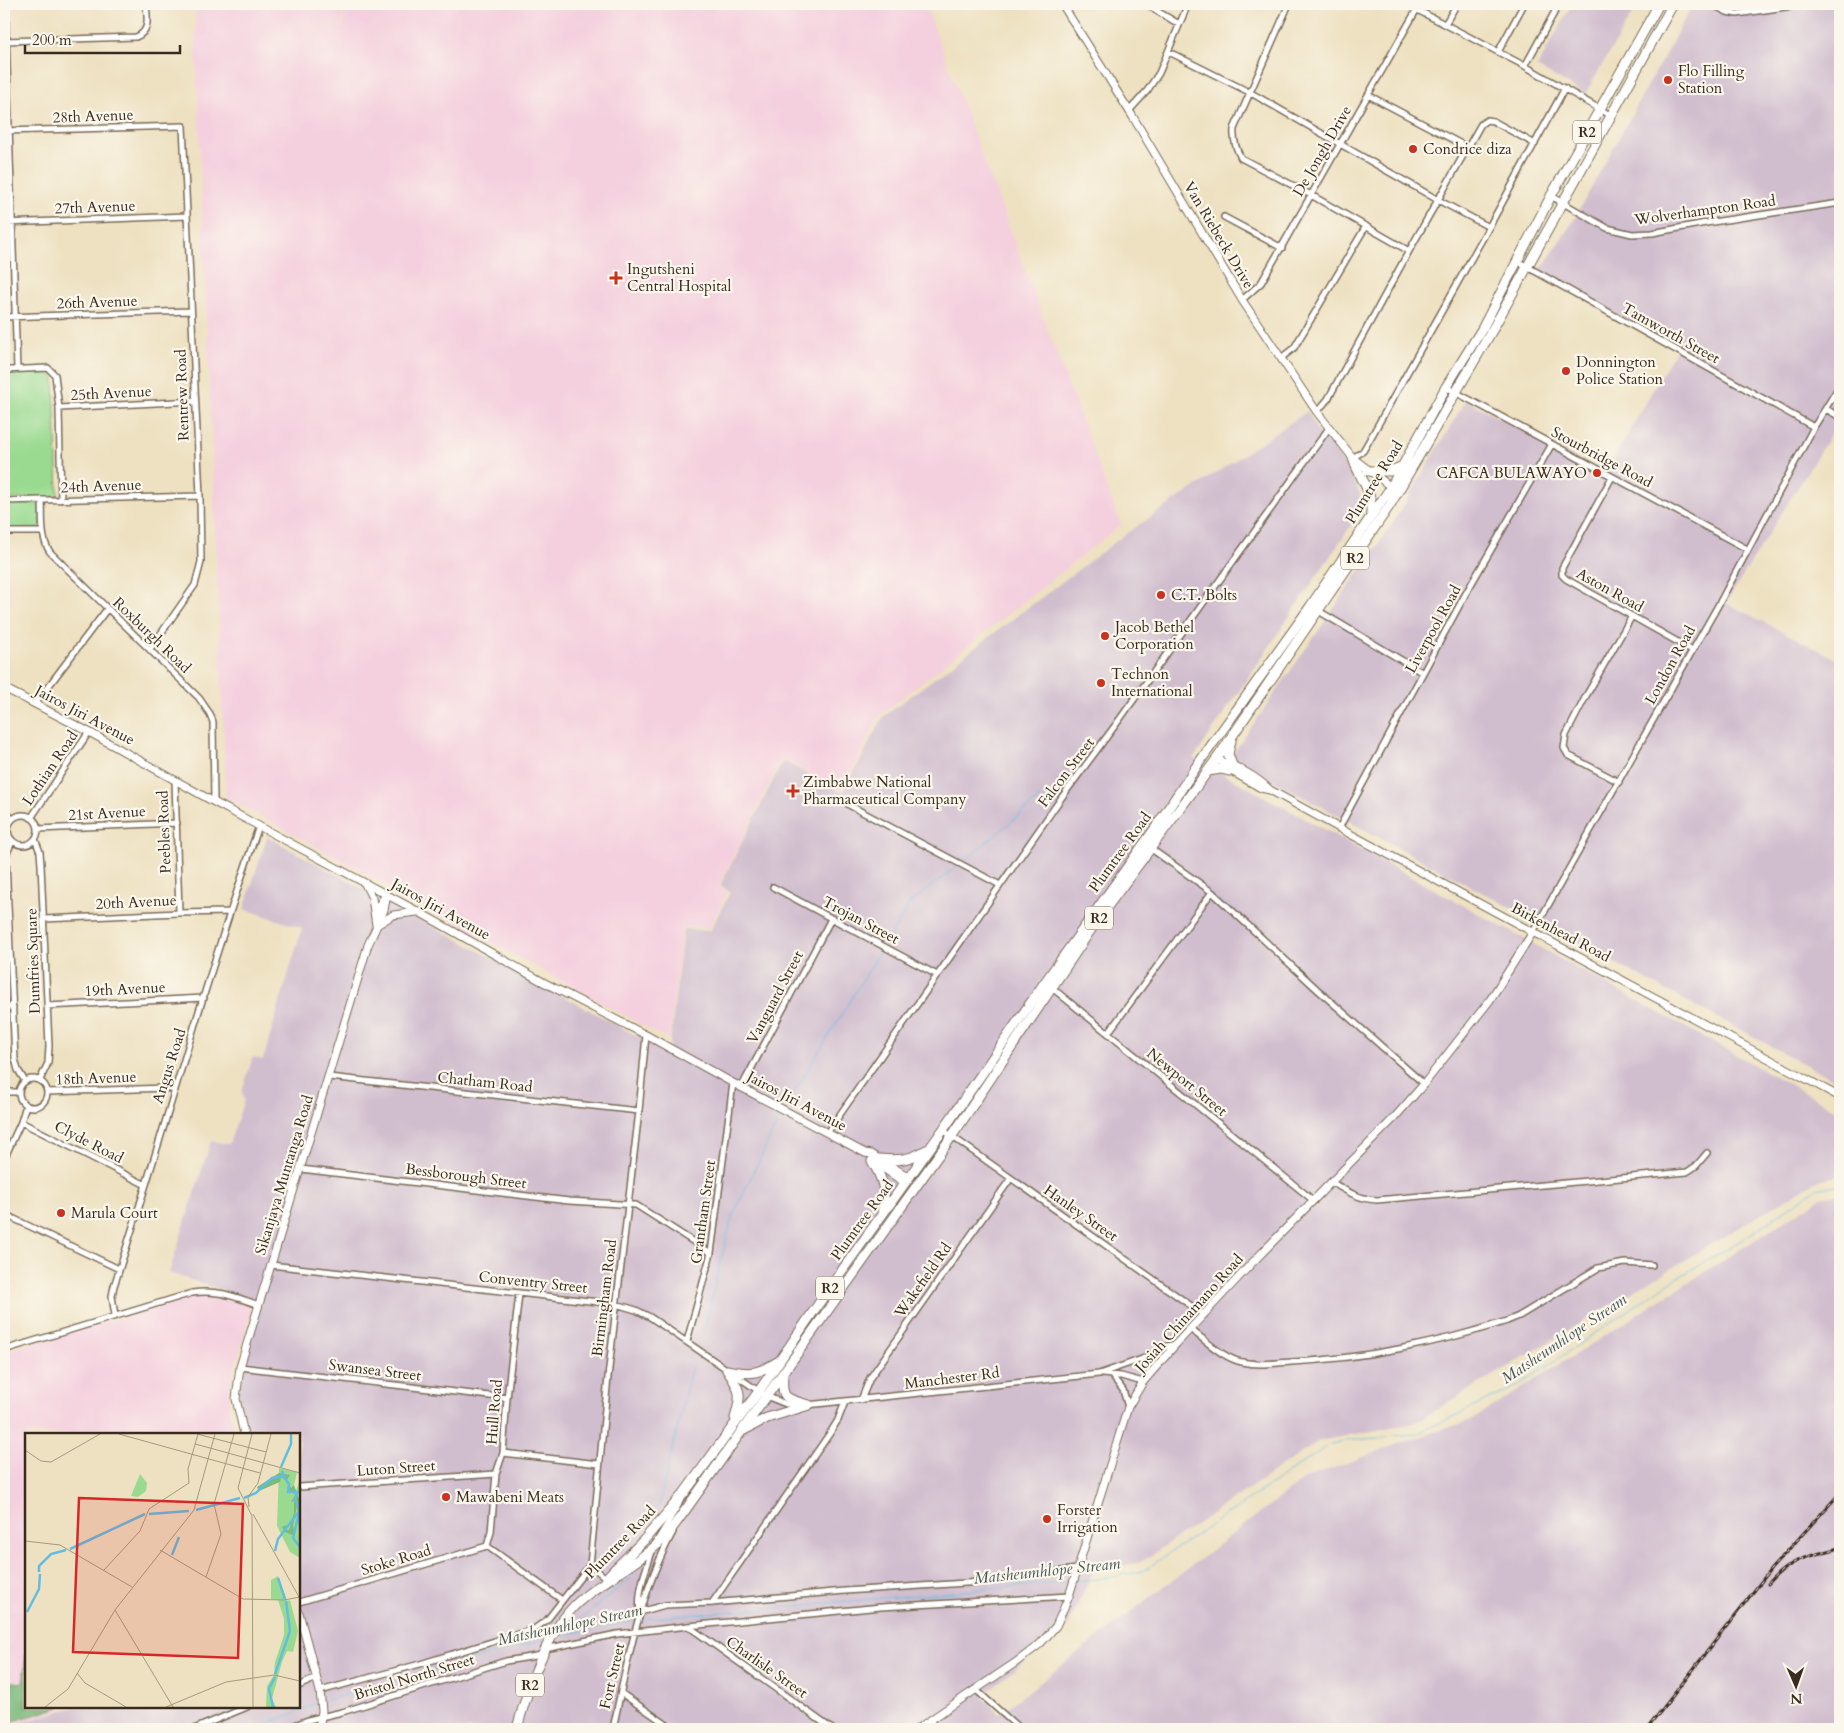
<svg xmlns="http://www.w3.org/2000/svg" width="1844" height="1733" font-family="Cardo,serif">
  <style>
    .built { fill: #f4cfde }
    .industrial { fill: #d0bdce }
    .green { fill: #9ada90; stroke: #6a8257 }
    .forest { fill: #7bba7a; stroke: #5b724c }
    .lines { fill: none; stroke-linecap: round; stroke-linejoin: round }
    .stream { stroke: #62bde0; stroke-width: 1 }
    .street-casing { stroke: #7a6a57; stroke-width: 8 }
    .secondary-casing { stroke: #7a6a57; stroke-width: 9 }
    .highway-casing { stroke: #7a6a57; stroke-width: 11 }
    .street { stroke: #fff; stroke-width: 5 }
    .secondary { stroke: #fff; stroke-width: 7 }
    .highway { stroke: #fff; stroke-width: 9 }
    .rail-casing { stroke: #3b2a1e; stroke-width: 3 }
    .rail { stroke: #fbf7ec; stroke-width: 1; stroke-dasharray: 4; stroke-linecap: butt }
    .poi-dot { fill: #c8321e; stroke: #fbf7ec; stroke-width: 2 }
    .labels { text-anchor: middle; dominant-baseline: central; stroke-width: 4.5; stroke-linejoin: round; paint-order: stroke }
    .shield { fill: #fbf7ec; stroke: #75685c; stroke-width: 1 }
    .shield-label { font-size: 14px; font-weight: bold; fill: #3b2a1e }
    .poi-label { font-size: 15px; fill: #3b2a1e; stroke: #fbf7ec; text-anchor: start }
    .street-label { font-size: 15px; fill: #3b2a1e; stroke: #fbf7ec }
    .water-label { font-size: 16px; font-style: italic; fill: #475658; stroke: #fbf7ec }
    .inset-river { fill: none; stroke: #62bde0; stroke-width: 2.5 }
    .inset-road { fill: none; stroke: #a69880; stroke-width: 1 }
    .view { fill: #d62828; fill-opacity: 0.15; stroke: #d62828; stroke-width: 2.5 }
    .inset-edge { fill: none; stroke: #3b2a1e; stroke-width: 2.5 }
  </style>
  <rect width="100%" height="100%" fill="#fbf7ec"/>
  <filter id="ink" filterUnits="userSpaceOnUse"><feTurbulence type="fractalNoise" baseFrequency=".02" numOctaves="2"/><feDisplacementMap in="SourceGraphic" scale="10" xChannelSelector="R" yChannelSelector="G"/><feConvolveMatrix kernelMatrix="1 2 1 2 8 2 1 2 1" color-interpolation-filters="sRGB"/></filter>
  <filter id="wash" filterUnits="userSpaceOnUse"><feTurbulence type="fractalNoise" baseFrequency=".0096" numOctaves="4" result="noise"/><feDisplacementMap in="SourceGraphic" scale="20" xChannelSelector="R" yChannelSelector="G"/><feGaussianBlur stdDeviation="1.12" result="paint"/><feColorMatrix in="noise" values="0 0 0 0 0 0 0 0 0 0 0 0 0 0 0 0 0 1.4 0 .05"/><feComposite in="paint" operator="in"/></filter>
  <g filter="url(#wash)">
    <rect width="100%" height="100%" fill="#eee1c1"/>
    <path class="built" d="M 195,4 L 342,4 L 342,26 L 196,31 Z
      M 343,4 L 925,4 L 1121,525 L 880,715 L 842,791 L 782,759 L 718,887 L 727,893 L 709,928 L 682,927 L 669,1040 L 226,797 L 195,31 L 344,27 Z
      M 208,1293 L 220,1295 L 249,1306 L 251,1312 L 231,1382 L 229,1408 L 235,1434 L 26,1434 L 26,1707 L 70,1707 L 4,1727 L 4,1352 L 192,1295 Z"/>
    <path class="industrial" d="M 1572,4 L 1638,4 L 1585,94 L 1537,67 Z
      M 1693,4 L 1840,4 L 1840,419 L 1726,603 L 1840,661 L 1840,1083 L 1230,758 L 1395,520 L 1466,400 L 1605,474 L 1677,348 L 1540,271 L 1573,221 Z
      M 1308,411 L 1317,431 L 1331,445 L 1350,473 L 1360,494 L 1362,509 L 1194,758 L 1840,1112 L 1840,1175 L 1815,1182 L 1414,1423 L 1319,1441 L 1141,1562 L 1093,1572 L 1067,1628 L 990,1689 L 983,1698 L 999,1714 L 1304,1479 L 1398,1444 L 1472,1420 L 1821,1198 L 1840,1193 L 1840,1729 L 18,1729 L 20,1723 L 74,1707 L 299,1707 L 299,1434 L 246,1434 L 238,1399 L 243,1365 L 262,1303 L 169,1273 L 211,1141 L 229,1144 L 244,1100 L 242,1091 L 253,1057 L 263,1060 L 302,928 L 244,909 L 267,837 L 669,1053 L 683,929 L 710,931 L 730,892 L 720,886 L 783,761 L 843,793 L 883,717 L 1127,533 Z"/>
    <path class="green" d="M 48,372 L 54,378 L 58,495 L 56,498 L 4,499 L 4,373 Z
      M 8,503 L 40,503 L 40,529 L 8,530 Z"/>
    <path class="forest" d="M 26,1654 L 26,1707 L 60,1707 L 4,1724 L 4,1681 L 23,1683 Z"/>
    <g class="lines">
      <path class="stream" d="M 965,860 L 1040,798
        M 886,943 L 910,903 L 956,867
        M 788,1102 L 880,952
        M 703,1333 L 732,1217 L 779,1119
        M 645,1526 L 659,1506 L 692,1366
        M 1077,1581 L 1106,1578 L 1143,1571 L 1331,1444 L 1344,1441 L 1416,1434 L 1518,1386 L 1667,1284 L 1743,1239 L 1816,1189 L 1840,1184
        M 641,1619 L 1070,1582
        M 575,1632 L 579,1621 L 631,1578
        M 558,1636 L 637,1620
        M 324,1701 L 546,1639
        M 254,1729 L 318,1703"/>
    </g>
  </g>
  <g filter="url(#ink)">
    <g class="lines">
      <defs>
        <path id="street" d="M 5,4 L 17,369
          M 1148,4 L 1155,10 L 1179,24
          M 1289,4 L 1234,129 C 1233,140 1236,149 1241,158 L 1311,195 L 1409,251
          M 1406,4 L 1525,66 L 1610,115
          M 1711,4 L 1727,12 L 1737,14 L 1806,4
          M 1445,24 L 1457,4
          M 4,41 L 136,37 C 151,31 147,17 146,4
          M 1169,52 L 1251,93 L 1438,200 L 1489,227
          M 1498,52 L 1524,4
          M 1525,66 L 1559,4
          M 1368,95 L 1467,147
          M 1129,111 L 1147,91 L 1159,73 L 1188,4
          M 4,131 L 183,126 L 200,496 L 201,562 L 195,585 L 150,649
          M 1551,196 L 1607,228 L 1632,234 L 1652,233 L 1706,223 L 1840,203
          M 1224,217 L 1282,248
          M 4,223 L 187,216
          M 1517,261 L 1814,427
          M 1242,300 L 1261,283 L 1417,9
          M 4,317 L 191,311
          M 1281,358 L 1294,348 L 1366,226
          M 4,370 L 48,368 L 55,375 L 59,408 L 61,500
          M 1446,387 L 1747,549
          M 59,408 L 195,401
          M 1826,409 L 1840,417
          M 1317,412 L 1328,399 L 1409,251 L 1481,124 L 1487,120 L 1493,121 L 1535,144
          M 1353,458 L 1363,451 L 1370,439 L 1489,227 L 1565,88
          M 1612,477 L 1562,568 L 1562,575 L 1566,579 L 1692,650
          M 42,500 C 43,517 40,538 50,552 L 199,698 L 210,714 L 213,722 L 214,802
          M 4,501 L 200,496
          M 5,501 L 5,533
          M 7,532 L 43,532
          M 1317,610 L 1423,673
          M 35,704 L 107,609
          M 175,780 L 179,913
          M 1619,782 L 1568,755 L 1564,748 L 1566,735 L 1586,696 L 1632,616
          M 849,805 L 1000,885
          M 4,810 L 12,819
          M8 830a15 15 0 1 1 30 0a15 15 0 1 1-30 0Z
          M 31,818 L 89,732
          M 1339,828 L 1465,595 L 1552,444
          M 38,829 L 177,823
          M 35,839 L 40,852 L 41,865 L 49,1046 L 48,1063 L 40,1080
          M 12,842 L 6,855 L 6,861 L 15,1059 L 18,1070 L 25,1081
          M 1150,848 L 1212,892 L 1318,990 L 1424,1084
          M 773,887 L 937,975
          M 44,919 L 179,913 L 229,912
          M 1533,932 L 1720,602 L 1814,427 L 1840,385
          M 1051,987 L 1314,1201
          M 47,1006 L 204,998
          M 4,1007 L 13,1007
          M 1108,1033 L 1212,892
          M 329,1077 L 639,1111
          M19 1093a14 14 0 1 1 28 0a14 14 0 1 1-28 0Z
          M 741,1088 L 831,919
          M 4,1092 L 19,1092
          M 47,1092 L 166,1088 L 175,1090
          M 21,1122 L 146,1185
          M 943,1130 L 1204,1315
          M 827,1133 L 1062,797 L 1117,723 L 1329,428
          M 4,1159 L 21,1122 L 26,1105
          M 301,1169 L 569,1201 L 636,1205 L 711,1253
          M 1333,1183 C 1348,1192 1359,1199 1377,1200 L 1687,1172 L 1696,1166 L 1707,1153
          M 4,1214 L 119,1269
          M 271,1265 L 616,1304 L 636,1310 L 650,1317 L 766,1396 L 786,1404 L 798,1405
          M 115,1316 L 112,1296 L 114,1286 C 164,1133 206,977 259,826
          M 1191,1330 C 1207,1341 1223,1358 1242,1362 C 1258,1366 1275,1363 1291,1362 C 1361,1359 1440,1343 1507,1321 L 1519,1316 L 1598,1268 L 1625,1263 L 1652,1265
          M 687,1341 L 711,1253 L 733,1083
          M 4,1350 L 192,1293 C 218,1289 235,1297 259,1305
          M 240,1367 L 507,1398
          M 1102,1374 L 1121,1376 L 1143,1382
          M 1112,1376 L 1123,1390 L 1128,1407
          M 861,1400 L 870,1378 L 1011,1178
          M 807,1405 L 1099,1374 L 1142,1359 L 1167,1346 L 1176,1344
          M 503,1453 L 599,1464
          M 299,1487 L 496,1474
          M 655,1544 L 679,1504
          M 487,1546 L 562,1600
          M 590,1565 L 608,1377 L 639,1111 L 646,1035
          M 590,1565 L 606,1578
          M 299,1602 L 487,1546 L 491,1532 L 496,1474 L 503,1453 L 507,1398 L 519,1294
          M 712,1603 L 830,1433 L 838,1420 L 845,1402
          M 640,1611 C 637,1592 646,1569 652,1552
          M 640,1612 L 665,1605 L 712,1603 L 845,1591 L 981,1582 L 1077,1569
          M 688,1626 L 832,1729
          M 545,1649 L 617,1634 L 688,1626 L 881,1607 L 1069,1596
          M 299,1686 L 316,1678
          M 975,1689 L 1020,1729
          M 320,1691 L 420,1664 L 534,1629 L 547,1620 L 590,1565
          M 621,1693 L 673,1729
          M 931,1720 L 937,1729
          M 194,1729 L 247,1707
          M 284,1729 L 308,1720 L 342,1712 L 506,1661 L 542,1655
          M 613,1729 C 627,1662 640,1593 673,1532"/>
        <path id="secondary" d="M 1062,4 L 1133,117 L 1242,300 L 1317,412 L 1353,458 L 1391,487
          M 4,688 L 89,732 L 214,802 L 419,912 L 543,982 L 646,1035 L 733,1083 L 865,1153 L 871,1154 L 904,1174 L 908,1181
          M 1216,760 C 1234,764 1257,777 1270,790 L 1339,828 L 1840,1097
          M 1226,768 L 1261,788 L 1270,790
          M 365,884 L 372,898 L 376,925
          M 377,915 C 378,906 380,901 387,895
          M 377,925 L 393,915 L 417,912
          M 874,1162 L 901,1180 L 908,1181
          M 244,1434 L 236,1399 L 240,1367 L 359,975 L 368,945 L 384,910 L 387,895
          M 299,1613 L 320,1691 L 322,1711 L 319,1729
          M 917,1729 L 1015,1663 L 1040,1644 L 1056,1626 L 1069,1596 L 1128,1407 L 1143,1382 L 1176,1344 L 1252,1263 L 1395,1117 L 1424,1084 L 1490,1000 L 1533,932"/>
        <path id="highway" d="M 1353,458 C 1361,483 1372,486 1371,515
          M 1368,471 L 1390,471 L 1401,467
          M 1231,741 L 1228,754 L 1232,765
          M 1208,771 L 1221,769 L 1229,771
          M 879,1159 C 897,1161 911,1160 926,1150
          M 872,1161 C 883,1179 887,1192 882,1213
          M 727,1370 C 741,1390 742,1395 735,1418
          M 727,1370 C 752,1375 757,1374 779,1361
          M 783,1375 C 781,1400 786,1398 808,1405
          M 744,1430 L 767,1418 L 809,1405
          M 609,1575 L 644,1540 L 685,1492 L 759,1391 L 828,1290 L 943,1130 L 1045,982 L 1156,827 L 1196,767 L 1310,607 L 1391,487 L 1446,387 L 1482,329 L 1551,196 L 1659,4
          M 517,1729 C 528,1687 548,1626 583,1598 C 607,1578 637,1564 660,1542 C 669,1533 677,1522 684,1512 L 952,1136 L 1098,919 L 1216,760 L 1390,505 L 1490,334 L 1673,4"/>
      </defs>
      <use href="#street" class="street-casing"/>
      <use href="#secondary" class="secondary-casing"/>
      <use href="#highway" class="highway-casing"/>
      <use href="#street" class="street"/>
      <use href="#secondary" class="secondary"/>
      <use href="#highway" class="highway"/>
      <defs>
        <path id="rail" d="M 1768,1584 C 1789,1559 1811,1555 1840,1548
          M 1647,1729 L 1771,1569 L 1840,1493"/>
      </defs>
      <use href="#rail" class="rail-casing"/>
      <use href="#rail" class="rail"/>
    </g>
  </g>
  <g class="poi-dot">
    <circle cx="1668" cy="80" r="5"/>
    <circle cx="1413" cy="149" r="5"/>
    <path d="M613.5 270.5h5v5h5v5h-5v5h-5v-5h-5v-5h5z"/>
    <circle cx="1566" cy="371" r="5"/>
    <circle cx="1597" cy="473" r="5"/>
    <circle cx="1161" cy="595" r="5"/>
    <circle cx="1105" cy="636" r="5"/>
    <circle cx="1101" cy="683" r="5"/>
    <path d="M790.5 783.5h5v5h5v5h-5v5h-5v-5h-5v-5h5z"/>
    <circle cx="61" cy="1213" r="5"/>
    <circle cx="446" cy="1497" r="5"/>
    <circle cx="1047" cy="1519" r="5"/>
  </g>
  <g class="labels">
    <g class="shield">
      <rect x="1573" y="120.5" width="28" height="23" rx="4"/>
      <rect x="1341" y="546.5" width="28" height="23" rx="4"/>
      <rect x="1085" y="906.5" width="28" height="23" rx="4"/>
      <rect x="816" y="1276.5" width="28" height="23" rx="4"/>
      <rect x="516" y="1673.5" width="28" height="23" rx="4"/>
    </g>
    <g class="shield-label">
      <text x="1587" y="132">R2</text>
      <text x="1355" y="558">R2</text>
      <text x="1099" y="918">R2</text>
      <text x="830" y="1288">R2</text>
      <text x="530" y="1685">R2</text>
    </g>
    <g class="poi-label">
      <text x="1678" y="71">Flo Filling<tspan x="1678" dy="17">Station</tspan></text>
      <text x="1423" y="149">Condrice diza</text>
      <text x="627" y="269">Ingutsheni<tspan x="627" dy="17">Central Hospital</tspan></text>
      <text x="1576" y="362">Donnington<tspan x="1576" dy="17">Police Station</tspan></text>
      <text x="1587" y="473" text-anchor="end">CAFCA BULAWAYO</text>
      <text x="1171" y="595">C.T. Bolts</text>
      <text x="1115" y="627">Jacob Bethel<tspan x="1115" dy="17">Corporation</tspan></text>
      <text x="1111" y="674">Technon<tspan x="1111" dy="17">International</tspan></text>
      <text x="803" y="782">Zimbabwe National<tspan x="803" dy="17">Pharmaceutical Company</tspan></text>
      <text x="71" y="1213">Marula Court</text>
      <text x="456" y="1497">Mawabeni Meats</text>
      <text x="1057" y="1510">Forster<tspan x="1057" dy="17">Irrigation</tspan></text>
    </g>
    <g class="street-label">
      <text transform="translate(93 116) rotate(-2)">28th Avenue</text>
      <text transform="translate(1322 151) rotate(-60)">De Jongh Drive</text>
      <text transform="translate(95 207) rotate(-2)">27th Avenue</text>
      <text transform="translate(1705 210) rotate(-8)">Wolverhampton Road</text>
      <text transform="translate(1219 235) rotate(59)">Van Riebeck Drive</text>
      <text transform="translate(97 302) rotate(-2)">26th Avenue</text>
      <text transform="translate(1671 333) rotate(29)">Tamworth Street</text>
      <text transform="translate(111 393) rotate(-3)">25th Avenue</text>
      <text transform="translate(182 395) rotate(-92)">Rentrew Road</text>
      <text transform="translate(1602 457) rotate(28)">Stourbridge Road</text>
      <text transform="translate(1374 482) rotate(-58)">Plumtree Road</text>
      <text transform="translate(101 486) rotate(-2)">24th Avenue</text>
      <text transform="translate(1610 590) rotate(29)">Aston Road</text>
      <text transform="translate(1433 629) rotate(-61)">Liverpool Road</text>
      <text transform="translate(152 635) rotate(44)">Roxburgh Road</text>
      <text transform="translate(1670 665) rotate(-61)">London Road</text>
      <text transform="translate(85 715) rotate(28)">Jairos Jiri Avenue</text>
      <text transform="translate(50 768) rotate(-56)">Lothian Road</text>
      <text transform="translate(1066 772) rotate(-53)">Falcon Street</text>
      <text transform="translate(107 813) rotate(-3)">21st Avenue</text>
      <text transform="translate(164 832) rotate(-92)">Peebles Road</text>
      <text transform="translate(1120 852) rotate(-54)">Plumtree Road</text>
      <text transform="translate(136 902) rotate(-3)">20th Avenue</text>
      <text transform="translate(441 909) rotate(29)">Jairos Jiri Avenue</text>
      <text transform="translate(861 920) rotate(28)">Trojan Street</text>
      <text transform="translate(1561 932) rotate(28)">Birkenhead Road</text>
      <text transform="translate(33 961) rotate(-92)">Dumfries Square</text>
      <text transform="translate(125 989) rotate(-3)">19th Avenue</text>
      <text transform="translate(775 997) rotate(-62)">Vanguard Street</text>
      <text transform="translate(169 1066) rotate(-72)">Angus Road</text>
      <text transform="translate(96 1078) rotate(-2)">18th Avenue</text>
      <text transform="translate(485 1082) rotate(6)">Chatham Road</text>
      <text transform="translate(1187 1082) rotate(39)">Newport Street</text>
      <text transform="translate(797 1101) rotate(28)">Jairos Jiri Avenue</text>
      <text transform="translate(89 1142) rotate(27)">Clyde Road</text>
      <text transform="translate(284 1175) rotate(-73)">Sikanjaya Muntanga Road</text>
      <text transform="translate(466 1176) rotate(7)">Bessborough Street</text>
      <text transform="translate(703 1212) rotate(-82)">Grantham Street</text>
      <text transform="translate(1081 1213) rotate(35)">Hanley Street</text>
      <text transform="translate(862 1220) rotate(-54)">Plumtree Road</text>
      <text transform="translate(923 1280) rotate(-55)">Wakefield Rd</text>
      <text transform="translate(533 1282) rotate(6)">Conventry Street</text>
      <text transform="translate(604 1298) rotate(-83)">Birmingham Road</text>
      <text transform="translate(1189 1313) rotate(-48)">Josiah Chinamano Road</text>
      <text transform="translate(375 1370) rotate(7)">Swansea Street</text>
      <text transform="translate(952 1378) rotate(-7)">Manchester Rd</text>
      <text transform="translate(494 1412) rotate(-85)">Hull Road</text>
      <text transform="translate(396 1468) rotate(-4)">Luton Street</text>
      <text transform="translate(620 1542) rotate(-46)">Plumtree Road</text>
      <text transform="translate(396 1560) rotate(-17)">Stoke Road</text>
      <text transform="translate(767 1667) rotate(35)">Charlisle Street</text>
      <text transform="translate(612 1676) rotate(-77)">Fort Street</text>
      <text transform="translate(414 1677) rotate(-17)">Bristol North Street</text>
    </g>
    <g class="water-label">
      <text transform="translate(1564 1339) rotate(-34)">Matsheumhlope Stream</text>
      <text transform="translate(1047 1571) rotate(-6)">Matsheumhlope Stream</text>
      <text transform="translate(570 1625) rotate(-12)">Matsheumhlope Stream</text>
    </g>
  </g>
  <g transform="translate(25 1433)">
    <rect width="275" height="275" fill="#eee1c1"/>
    <path d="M 254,35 L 272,39 L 268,57 L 271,58 L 275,45 L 275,64 L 272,60 L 275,125 L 265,119 L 252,93 ZM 115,41 L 122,50 L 121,58 L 113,64 L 106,63 ZM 253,143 L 262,168 L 265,167 L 273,198 L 268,219 L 262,218 L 257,229 L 247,266 L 251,274 L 241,274 L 242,253 L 249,242 L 250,229 L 259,202 L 259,186 L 253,167 L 246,166 L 246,147 Z" fill="#9ada90"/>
    <path d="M 254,40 L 265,42 L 261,48 L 256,44 L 255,49 L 234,58 L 232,54 ZM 264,51 L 266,55 L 269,52 L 275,68 L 274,98 L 272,73 L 268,92 L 270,103 L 260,99 L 257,94 L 262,92 L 261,97 L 264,97 L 269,80 L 269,68 L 266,69 L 271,61 L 264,59 Z" fill="#7bba7a"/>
    <path class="inset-river" d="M 256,34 L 266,11 L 266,1M 259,44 L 264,51 L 263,59 L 272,59 L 270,67 L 275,76M 219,65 L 231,60 L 247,45 L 259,43 L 257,38M 171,77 L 215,65M 274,80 L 268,105 L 275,114M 124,81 L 164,78M 45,116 L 120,81M 250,118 L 253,106 L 275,77M 147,122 L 154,104M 14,139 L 14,133 L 26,121 L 41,117M 253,145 L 260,166M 2,179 L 14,156 L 15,141M 250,241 L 265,198 L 261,168M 248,274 L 244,256 L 250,244"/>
    <path class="inset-road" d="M 94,1 L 184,26M 172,1 L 241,19M 227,1 L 213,55 L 227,83 L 228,274M 170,11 L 185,15M 185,15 L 275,40M 0,17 L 16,28 L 26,29 L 75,1M 184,26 L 235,40M 224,74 L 223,64 L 233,50 L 246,1M 228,81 L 274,164M 0,108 L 35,112 L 107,154M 135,117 L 218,166 L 259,167 L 275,164M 79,137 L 115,98 L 124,76 L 164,50 L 163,36 L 173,1M 181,144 L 196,101 L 189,71 L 209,1M 90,177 L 148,274M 52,240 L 60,250 L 101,274M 20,274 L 43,256 L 90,177 L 169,77 L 190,1M 141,274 L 201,249 L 249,242 L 275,248"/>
    <path class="view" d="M 54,65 L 218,71 L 213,225 L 48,219 Z"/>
    <rect width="275" height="275" class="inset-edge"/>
  </g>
  <rect width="1844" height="1733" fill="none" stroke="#fbf7ec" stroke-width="20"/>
  <g transform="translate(1796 1686) rotate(178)" stroke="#fbf7ec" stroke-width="4" paint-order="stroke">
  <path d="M0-4L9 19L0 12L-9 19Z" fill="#3b2a1e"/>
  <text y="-8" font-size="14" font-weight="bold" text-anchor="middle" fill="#3b2a1e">N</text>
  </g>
  <path d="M25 45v8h155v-8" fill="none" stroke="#3b2a1e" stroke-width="2.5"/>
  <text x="32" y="45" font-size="15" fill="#3b2a1e" stroke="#fbf7ec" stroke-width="4" paint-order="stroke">200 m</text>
</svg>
